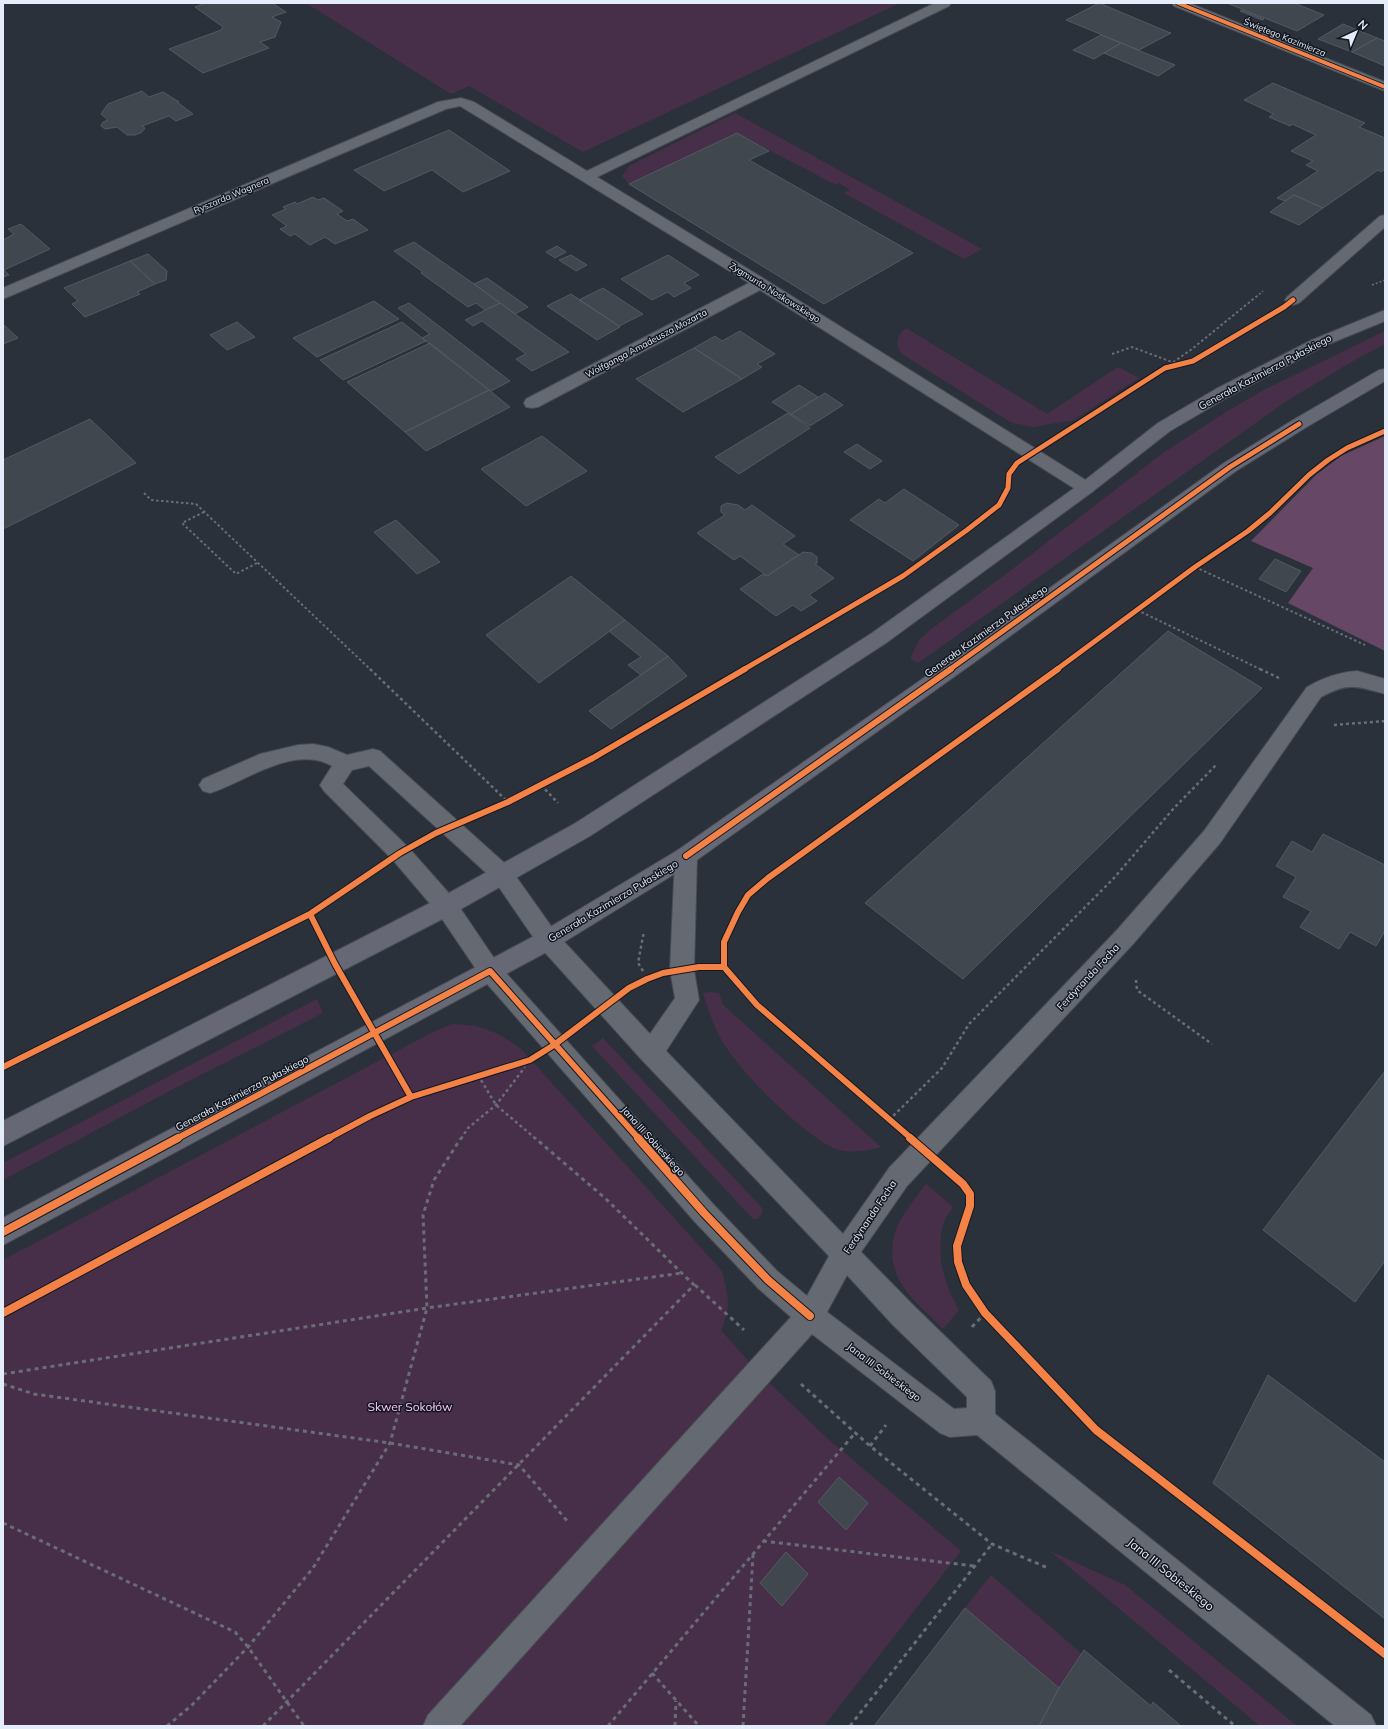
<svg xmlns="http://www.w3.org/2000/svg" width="1388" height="1729" font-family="Mulish,sans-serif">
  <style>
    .green { fill: #482f49 }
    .forest { fill: #664866 }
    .building { fill: #40474e; stroke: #525a61 }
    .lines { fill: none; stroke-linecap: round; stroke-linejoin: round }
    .minor-casing { stroke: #474c55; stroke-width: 2 }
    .major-casing { stroke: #474c55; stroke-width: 2 }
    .path-far3 { stroke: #696d75; stroke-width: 1.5; stroke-dasharray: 2 2; stroke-linecap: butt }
    .path-far2 { stroke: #696d75; stroke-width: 2; stroke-dasharray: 2.5 2.5; stroke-linecap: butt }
    .path-far1 { stroke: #696d75; stroke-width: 2.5; stroke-dasharray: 3 3; stroke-linecap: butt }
    .path { stroke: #696d75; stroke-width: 3; stroke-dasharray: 4 4; stroke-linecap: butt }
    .minor { fill: #656a72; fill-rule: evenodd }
    .major { fill: #666975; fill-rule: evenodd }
    .cycleway-far3-casing { stroke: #121720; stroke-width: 5.5 }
    .cycleway-far2-casing { stroke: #121720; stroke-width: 7 }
    .cycleway-far1-casing { stroke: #121720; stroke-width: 8 }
    .cycleway-casing { stroke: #121720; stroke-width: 10 }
    .cycleway-far3 { stroke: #f48246; stroke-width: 4 }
    .cycleway-far2 { stroke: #f48246; stroke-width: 5 }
    .cycleway-far1 { stroke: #f48246; stroke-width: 6 }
    .cycleway { stroke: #f48246; stroke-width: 8 }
    .labels { text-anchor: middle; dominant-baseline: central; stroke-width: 3; stroke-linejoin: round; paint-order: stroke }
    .far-street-label { font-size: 9px; fill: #e6edfa; stroke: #121720 }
    .street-label { font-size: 10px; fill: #e6edfa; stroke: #121720 }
    .near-park-label { font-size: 12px; fill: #fec3fb; stroke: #121720 }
    .near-street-label { font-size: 12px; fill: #e6edfa; stroke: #121720 }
  </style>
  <rect width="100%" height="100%" fill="#2b313b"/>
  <path class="green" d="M 306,3 L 900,3 L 583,152 L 469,86 L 451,94 Z
    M 735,113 L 982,249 L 964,259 L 844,193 L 850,190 L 839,183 L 836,185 L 737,133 L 629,184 L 622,176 L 629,166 Z
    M 906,328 L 1047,414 L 1118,367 L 1139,378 L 1074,420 L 1033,427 L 1012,423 L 902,354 C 895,345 896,336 906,328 Z
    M 1385,331 L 1385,344 L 1353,361 L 1285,402 L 918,663 L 910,659 L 919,640 L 930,630 L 1002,577 L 1163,453 L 1226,412 L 1262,391 Z
    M 710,992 L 719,993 L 723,1005 L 881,1147 C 866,1151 851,1154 836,1149 C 805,1137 739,1071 722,1041 C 714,1026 708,1010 703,993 Z
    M 317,999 L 323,1013 L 177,1087 L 3,1180 L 3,1163 Z
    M 453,1024 C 483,1025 498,1032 521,1049 L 722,1271 C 728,1297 732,1305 721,1330 L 758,1372 L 828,1439 L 961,1551 L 824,1726 L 3,1726 L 3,1260 L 435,1031 Z
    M 603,1038 L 762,1208 L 762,1214 L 757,1219 L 753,1219 L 592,1046 Z
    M 926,1184 L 953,1207 C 950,1212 944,1219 943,1226 C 935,1255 945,1285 959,1310 L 943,1329 C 914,1300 881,1277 896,1230 C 900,1217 917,1196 926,1184 Z
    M 1050,1551 L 1125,1585 L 1297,1726 L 1260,1726 Z
    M 991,1575 L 1082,1654 L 1059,1688 L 965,1608 Z"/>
  <path class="forest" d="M 1385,436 L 1385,651 L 1288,603 L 1313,568 L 1251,541 L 1316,475 L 1341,456 Z"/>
  <path class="building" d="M 206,3 L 272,3 L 286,12 L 272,17 L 281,22 L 275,37 L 260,42 L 269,48 L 203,73 L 169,49 L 221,30 L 223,27 L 195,7 Z
    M 1099,3 L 1168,32 L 1171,33 L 1139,50 L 1066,20 Z
    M 1227,3 L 1294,3 L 1324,15 L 1297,31 Z
    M 1242,10 L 1264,19 L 1262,20 L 1240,11 Z
    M 1343,24 L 1377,38 L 1352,52 L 1318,39 Z
    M 1101,35 L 1121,43 L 1094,59 L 1073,50 Z
    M 1377,38 L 1385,41 L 1385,66 L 1352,52 Z
    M 1121,43 L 1140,51 L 1175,65 L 1158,76 L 1104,53 Z
    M 1273,83 L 1365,123 L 1359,127 L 1385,138 L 1385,169 L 1381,172 L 1378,170 L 1323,208 L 1294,195 L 1285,201 L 1277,198 L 1318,171 L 1306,165 L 1313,161 L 1291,151 L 1316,135 L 1292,124 L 1290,126 L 1269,117 L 1274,114 L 1244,100 Z
    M 142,91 L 149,97 L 163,92 L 179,102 L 177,102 L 193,114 L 176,121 L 169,116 L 142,126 L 145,128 L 142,132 L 135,135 L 127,135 L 117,127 L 105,129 L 101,126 L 103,122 L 108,120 L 101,114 L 108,104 Z
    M 449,130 L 510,171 L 463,192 L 432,170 L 384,191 L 354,170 Z
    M 737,133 L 769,151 L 749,160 L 913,253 L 824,304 L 629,184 Z
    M 1294,195 L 1323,208 L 1299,225 L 1270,212 Z
    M 313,197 L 318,200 L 324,198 L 343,211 L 337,214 L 347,221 L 353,219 L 368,230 L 335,244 L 325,237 L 310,245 L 295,234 L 290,236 L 280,229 L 287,226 L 272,215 L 286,209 L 283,207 L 295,202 L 297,204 Z
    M 21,224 L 50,249 L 4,270 L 9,275 L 3,277 L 3,240 L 14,234 L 8,229 Z
    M 414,242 L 474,284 L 500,303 L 485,310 L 476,303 L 468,307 L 421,273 L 423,272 L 394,251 Z
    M 557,246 L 566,252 L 555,258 L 546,252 Z
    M 148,254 L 167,271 L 166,280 L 155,284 L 130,261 Z
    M 571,255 L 587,265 L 576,271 L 559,260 Z
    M 668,255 L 699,275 L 684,283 L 691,288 L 674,297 L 668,292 L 652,300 L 621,279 Z
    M 130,261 L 155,284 L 137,292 L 140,294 L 85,317 L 72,304 L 78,301 L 64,288 Z
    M 487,278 L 528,307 L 515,314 L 474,284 Z
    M 603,288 L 643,314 L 619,326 L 579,300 Z
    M 571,294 L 619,326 L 620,327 L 597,340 L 547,306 Z
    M 374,301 L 399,319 L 317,357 L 293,338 Z
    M 409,303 L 510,381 L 491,391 L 489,390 L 422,338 L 430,334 L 398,308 Z
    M 500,303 L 515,314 L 569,352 L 532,371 L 516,359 L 526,354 L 482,321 L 473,326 L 465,320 Z
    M 237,322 L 255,337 L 227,350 L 210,335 Z
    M 402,322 L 426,341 L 343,380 L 320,360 Z
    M 3,324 L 18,338 L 3,344 Z
    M 740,331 L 775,354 L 757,364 L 762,367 L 742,379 L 694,348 L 715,336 L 722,341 Z
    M 430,343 L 489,390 L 405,432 L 347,382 Z
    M 694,348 L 742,379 L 683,412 L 636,379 Z
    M 799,385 L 818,397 L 791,414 L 772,402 Z
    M 489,390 L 510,407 L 426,451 L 405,432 Z
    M 825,393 L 843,405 L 810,426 L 791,414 Z
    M 788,413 L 810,428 L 739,474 L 715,457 Z
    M 90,419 L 136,463 L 3,529 L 3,460 Z
    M 542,436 L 587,471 L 526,506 L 481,469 Z
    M 857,444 L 882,461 L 870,469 L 844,452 Z
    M 904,489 L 959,525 L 913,561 L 850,520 L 879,499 L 885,503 Z
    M 727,503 L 738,505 L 745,510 L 752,505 L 795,536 L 783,544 L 799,555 L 767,576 L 740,556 L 734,560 L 697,533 L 725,515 L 721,512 L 721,506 Z
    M 396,520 L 440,562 L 417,574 L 374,532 Z
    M 803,552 L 812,553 L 817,557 L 817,563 L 815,564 L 834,578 L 809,595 L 817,601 L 801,611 L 793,605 L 776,616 L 740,589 L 763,574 L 767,576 Z
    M 1275,559 L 1301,571 L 1286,592 L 1259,579 Z
    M 571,576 L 625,620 L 539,683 L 486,635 Z
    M 625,620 L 668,656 L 641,675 L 628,665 L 641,657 L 609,631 Z
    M 1168,631 L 1262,688 L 963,979 L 865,903 Z
    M 668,656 L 687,676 L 611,729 L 589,711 Z
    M 1323,834 L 1385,865 L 1385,931 L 1376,946 L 1350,932 L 1339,949 L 1300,927 L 1311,911 L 1283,897 L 1296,877 L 1276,866 L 1292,841 L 1312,852 Z
    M 1385,1071 L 1385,1261 L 1355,1302 L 1263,1230 Z
    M 1268,1375 L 1385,1462 L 1385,1619 L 1213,1483 Z
    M 839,1477 L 868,1503 L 846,1530 L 818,1502 Z
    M 786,1552 L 808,1574 L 782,1606 L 760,1583 Z
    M 965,1608 L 1059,1688 L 1039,1726 L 874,1726 Z
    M 1084,1650 L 1151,1706 L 1153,1702 L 1181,1726 L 1039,1726 L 1059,1688 Z"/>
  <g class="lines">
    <defs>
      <path id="minor" d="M 935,3 L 951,3 L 949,6 L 597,177 L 766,280 L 1092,484 L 1095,488 L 1092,492 L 1086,494 L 1080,492 L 760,290 L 538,407 L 532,408 L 526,407 L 524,403 L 526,399 L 749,283 L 460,106 L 446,109 L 3,299 L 3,288 L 438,102 L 461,98 L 474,102 L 587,171 Z
        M 1172,3 L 1189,3 L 1385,82 L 1385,91 L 1174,6 Z
        M 1385,215 L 1385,227 L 1299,303 L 1293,305 L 1287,303 L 1285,300 L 1287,297 L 1380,216 Z
        M 1357,671 L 1385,679 L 1385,694 C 1356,686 1349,682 1321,697 L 1220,843 L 1133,944 L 907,1186 L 861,1252 L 913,1305 L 991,1381 L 995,1391 L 995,1414 L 1371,1715 L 1376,1726 L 1335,1726 L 977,1435 L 950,1437 L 940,1433 L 812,1334 L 460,1726 L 423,1726 L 428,1715 L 791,1317 L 759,1289 L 695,1222 L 482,978 L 438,913 L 392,859 L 324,791 L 320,785 L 332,766 C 294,744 245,782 210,793 L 203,791 L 199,785 L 203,779 L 260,754 L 298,745 L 313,744 L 328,747 L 347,755 L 373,749 L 380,751 L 510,868 L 556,933 L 650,1034 L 675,998 L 670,970 L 675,856 L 678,850 L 686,847 L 694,850 L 697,856 L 694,970 L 699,1000 L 666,1051 L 843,1234 L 889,1168 L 1117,930 L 1204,831 L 1307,687 C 1323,678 1339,672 1357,671 ZM 369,766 L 494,880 L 540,947 L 642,1060 L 829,1256 L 807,1296 L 777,1271 L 713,1204 L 498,964 L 454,899 L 408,847 L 343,784 L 352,770 ZM 847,1275 L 893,1325 L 967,1397 L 967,1408 L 954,1409 L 827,1312 Z"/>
      <path id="major" d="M 1385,310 L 1385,321 L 1324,346 L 1228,397 L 1170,431 L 1092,492 L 886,643 L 590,836 L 454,913 L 3,1146 L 3,1121 L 438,899 L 574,824 L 872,633 L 1080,484 L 1158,423 L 1216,389 L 1312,340 Z
        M 1385,369 L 1385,381 L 1305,428 L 1236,471 L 972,664 L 694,862 L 556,947 L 3,1245 L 3,1218 L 540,933 L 678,850 L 958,654 L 1224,463 L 1293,420 L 1379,370 Z"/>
    </defs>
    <use href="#minor" class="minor-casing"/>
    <use href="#major" class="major-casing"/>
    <path class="path-far3" d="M 1372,285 L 1385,280
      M 1256,297 L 1263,291"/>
    <path class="path-far2" d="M 1112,354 L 1132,347 L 1172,362
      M 1165,368 L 1192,349 L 1257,296
      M 144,493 L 151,500 L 196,504 L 371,670
      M 204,512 L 182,523 L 236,574 L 257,563
      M 1195,567 L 1365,645
      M 1137,610 L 1262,670"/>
    <path class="path-far1" d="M 370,669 L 508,802
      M 1260,669 L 1281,679
      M 1334,725 L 1385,721
      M 541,785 L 558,803
      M 643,971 L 638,963 L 644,931
      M 1136,980 L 1137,990 L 1212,1044
      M 478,1075 L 496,1105 L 536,1139
      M 889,1120 L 942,1068 L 969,1024 L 1114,878 L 1174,808 L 1217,764
      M 461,1139 L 468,1128 L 496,1105 L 525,1067"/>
    <path class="path" d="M 695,1285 L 744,1330
      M 972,1327 L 985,1313
      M 3,1374 L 427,1308 L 682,1273
      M 3,1384 L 34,1394 L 390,1443 L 519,1465 L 569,1523
      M 801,1384 L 870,1446 L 992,1544 L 1048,1568
      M 870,1446 L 886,1425
      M 3,1523 L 235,1632 L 248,1647 L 304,1726
      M 763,1541 L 974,1566
      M 1169,1670 L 1235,1726
      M 652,1673 L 699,1726
      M 167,1726 L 192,1705 L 248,1647 L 313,1568 L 390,1443 L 427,1308 L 423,1215 L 434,1180 L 461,1138
      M 263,1726 L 694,1285 L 606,1199 L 535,1138
      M 608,1726 L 855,1433
      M 675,1726 L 676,1701
      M 743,1726 L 753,1555
      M 850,1726 L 992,1544"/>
    <use href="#minor" class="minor"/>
    <use href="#major" class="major"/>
    <defs>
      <path id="cycleway-far3" d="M 1178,3 L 1385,87"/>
      <path id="cycleway-far2" d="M 743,670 L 903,576 L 967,530 L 999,505 L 1008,488 L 1009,474 L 1017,463 L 1165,368 L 1193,361 L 1284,307 L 1293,300
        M 949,670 L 1230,467 L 1299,424
        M 1056,670 L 1195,567 L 1248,531 L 1270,513 L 1309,475 L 1328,460 L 1347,448 L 1385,431"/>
      <path id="cycleway-far1" d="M 686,856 L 951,669
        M 310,914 L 335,964 L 411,1097
        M 3,1067 L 310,914 L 400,853 L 436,833 L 508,802 L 593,758 L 745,669
        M 176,1139 L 490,971 L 639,1139
        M 327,1139 L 370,1116 L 411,1097 L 530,1060 L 554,1045 L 629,988 L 647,979 L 663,973 L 699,967 L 724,967
        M 912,1139 L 757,1005 L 724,967 L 724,942 L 738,912 L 748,895 L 768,878 L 1058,669"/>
      <path id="cycleway" d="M 638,1138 L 704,1213 L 768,1280 L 810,1316
        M 910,1138 L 963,1184 L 970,1194 L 970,1206 L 957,1246 L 958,1262 L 966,1285 L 985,1313 L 1096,1430 L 1385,1654
        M 3,1232 L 178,1138
        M 3,1313 L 329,1138"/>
    </defs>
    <use href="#cycleway-far3" class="cycleway-far3-casing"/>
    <use href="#cycleway-far2" class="cycleway-far2-casing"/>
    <use href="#cycleway-far1" class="cycleway-far1-casing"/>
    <use href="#cycleway" class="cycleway-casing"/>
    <use href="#cycleway-far3" class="cycleway-far3"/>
    <use href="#cycleway-far2" class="cycleway-far2"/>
    <use href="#cycleway-far1" class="cycleway-far1"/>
    <use href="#cycleway" class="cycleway"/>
  </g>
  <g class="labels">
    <g class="far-street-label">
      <text transform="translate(1285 37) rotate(22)">Świętego Kazimierza</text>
      <text transform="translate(231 195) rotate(-23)">Ryszarda Wagnera</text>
      <text transform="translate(775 292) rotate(32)">Zygmunta Noskowskiego</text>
      <text transform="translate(646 343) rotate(-28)">Wolfganga Amadeusza Mozarta</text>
    </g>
    <g class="street-label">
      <text transform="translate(1265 372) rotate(-28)">Generała Kazimierza Pułaskiego</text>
      <text transform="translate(986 631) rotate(-36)">Generała Kazimierza Pułaskiego</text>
      <text transform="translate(613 901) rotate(-31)">Generała Kazimierza Pułaskiego</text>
      <text transform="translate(1088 977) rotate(-47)">Ferdynanda Focha</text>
      <text transform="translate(242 1093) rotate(-28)">Generała Kazimierza Pułaskiego</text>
      <text transform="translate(653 1141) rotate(48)">Jana III Sobieskiego</text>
      <text transform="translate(870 1217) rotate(-56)">Ferdynanda Focha</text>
      <text transform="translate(884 1372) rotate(37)">Jana III Sobieskiego</text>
    </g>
    <g class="near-park-label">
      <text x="410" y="1406">Skwer Sokołów</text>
    </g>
    <g class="near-street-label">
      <text transform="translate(1171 1574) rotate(39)">Jana III Sobieskiego</text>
    </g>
  </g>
  <rect width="1388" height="1729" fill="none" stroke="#e6edfa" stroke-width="8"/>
  <g transform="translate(1356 32) rotate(44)" stroke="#121720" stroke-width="3" paint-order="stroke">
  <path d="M0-3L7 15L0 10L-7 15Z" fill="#e6edfa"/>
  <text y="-6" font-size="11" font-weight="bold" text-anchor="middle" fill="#e6edfa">N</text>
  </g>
</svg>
